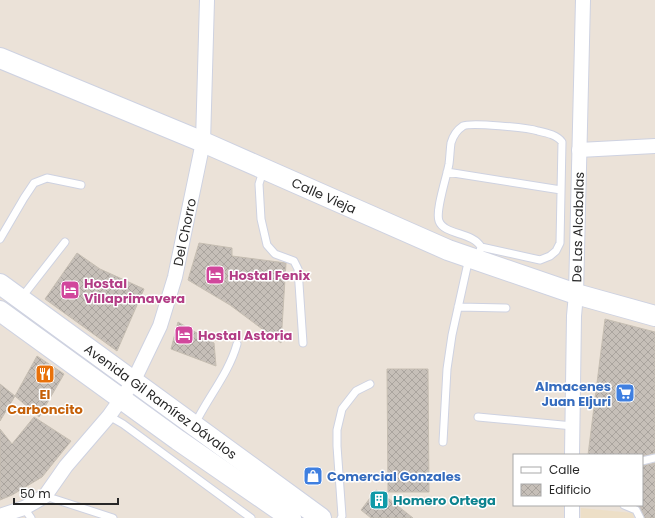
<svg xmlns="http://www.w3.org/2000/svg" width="655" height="518" font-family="Poppins,sans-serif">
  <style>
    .education { fill: #eddfc7 }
    .building { fill: url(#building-cross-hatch); stroke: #c6beb2 }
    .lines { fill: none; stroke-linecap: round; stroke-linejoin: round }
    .service-casing { stroke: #ced2e1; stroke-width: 9 }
    .minor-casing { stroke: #ced2e1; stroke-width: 16 }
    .secondary-casing { stroke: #ced2e1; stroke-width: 22 }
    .service { stroke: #fff; stroke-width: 7 }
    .minor { stroke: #fff; stroke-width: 14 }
    .secondary { stroke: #fff; stroke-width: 20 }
    .labels { text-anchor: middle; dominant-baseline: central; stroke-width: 3; stroke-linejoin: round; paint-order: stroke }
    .street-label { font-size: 13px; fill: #272727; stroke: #fff }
    .hotel-label { font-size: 13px; font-weight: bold; fill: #b23c85; stroke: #fff; text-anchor: start }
    .shop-label { font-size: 13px; font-weight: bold; fill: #366cbe; stroke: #fff; text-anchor: end }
    .food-label { font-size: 13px; font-weight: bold; fill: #c56008; stroke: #fff }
    .culture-label { font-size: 13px; font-weight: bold; fill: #0d838f; stroke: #fff; text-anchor: start }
  </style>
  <defs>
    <pattern id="building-cross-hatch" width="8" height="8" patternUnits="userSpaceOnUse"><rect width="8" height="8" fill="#c6bfb8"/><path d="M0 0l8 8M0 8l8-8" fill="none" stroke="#aaa49e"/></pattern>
  </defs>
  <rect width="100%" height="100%" fill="#ebe2d8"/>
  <path class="education" d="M 581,508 L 633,513 L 634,518 L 581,518 Z"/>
  <path class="building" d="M 199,243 L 232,248 L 232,256 L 286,263 L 281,343 L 230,305 L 188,280 Z
    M 77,253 L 100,269 L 144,289 L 117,351 L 45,299 Z
    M 605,319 L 655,332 L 655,453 L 642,456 L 588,455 Z
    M 178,322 L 214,343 L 216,366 L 171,349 Z
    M 37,356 L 64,374 L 39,417 L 15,396 Z
    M 387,369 L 428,369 L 429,492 L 388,492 Z
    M 0,384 L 15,396 L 0,421 Z
    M 34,417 L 71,441 L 42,477 L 12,495 L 0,500 L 0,429 L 12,444 Z
    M 655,463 L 655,518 L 645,518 L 640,508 L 637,505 L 642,505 L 642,466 Z
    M 376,490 L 389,499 L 413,518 L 371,518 L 361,510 Z"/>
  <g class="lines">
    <defs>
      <path id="service" d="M 263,171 L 259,184 L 261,219 L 267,245 L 275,254 L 294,261 L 298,269 L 303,343
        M 447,172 L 561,190
        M 0,239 L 24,198 L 34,183 L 47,178 L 81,185
        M 478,258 L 481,247 C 473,232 444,235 439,221 C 435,211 447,176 449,164 C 450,157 450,150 451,143 C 453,136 457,130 463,126 C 471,122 528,128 538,131 C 547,133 557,135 562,142 L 560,243 L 556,251 L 550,256 L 540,260 L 481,247
        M 22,297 L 65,242
        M 458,307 L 506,308
        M 109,416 L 123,424 L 251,518
        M 478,417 L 573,426
        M 195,424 C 208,397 229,373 237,344
        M 443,442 L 447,369 L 452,335 L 469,258
        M 642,461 L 655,458
        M 45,496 L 113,518
        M 624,505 L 636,510 L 640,518
        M 24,508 L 31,518
        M 341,518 L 342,516 L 337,446 L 337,430 L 342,409 L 356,391 L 370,384"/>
      <g id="minor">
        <path d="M 579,150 L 655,146"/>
        <path id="s1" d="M 572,455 L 574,316 L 576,294 L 583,0"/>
        <path id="s2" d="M 0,516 L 24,508 L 45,496 L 66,466 L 109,416 L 133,382 L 160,326 L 175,277 L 203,142 L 207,0"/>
        <path d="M 572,518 L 572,505"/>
      </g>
      <g id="secondary">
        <path id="s3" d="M 0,58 L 203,142 L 448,250 L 576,294 L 655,316"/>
        <path id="s4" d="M 0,284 L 321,518"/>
        <path d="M 0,311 L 178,440 L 291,518"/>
      </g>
    </defs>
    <use href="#service" class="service-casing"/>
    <use href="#minor" class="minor-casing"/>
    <use href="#secondary" class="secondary-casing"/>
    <use href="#service" class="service"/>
    <use href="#minor" class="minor"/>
    <use href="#secondary" class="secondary"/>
  </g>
  <defs>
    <symbol id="hotel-square" viewBox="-11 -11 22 22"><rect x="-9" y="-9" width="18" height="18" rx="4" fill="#d1479c" stroke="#fff"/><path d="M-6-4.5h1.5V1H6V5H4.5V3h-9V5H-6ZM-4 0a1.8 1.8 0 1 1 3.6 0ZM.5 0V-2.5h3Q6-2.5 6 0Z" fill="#fff"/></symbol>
    <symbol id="restaurant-square" viewBox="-11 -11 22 22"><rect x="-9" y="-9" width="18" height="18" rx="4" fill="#e8710a" stroke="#fff"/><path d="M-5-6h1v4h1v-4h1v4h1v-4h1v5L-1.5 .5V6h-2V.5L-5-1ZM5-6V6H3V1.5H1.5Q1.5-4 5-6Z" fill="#fff"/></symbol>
    <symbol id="supermarket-square" viewBox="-11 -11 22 22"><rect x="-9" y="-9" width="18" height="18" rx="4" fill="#3f7fe0" stroke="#fff"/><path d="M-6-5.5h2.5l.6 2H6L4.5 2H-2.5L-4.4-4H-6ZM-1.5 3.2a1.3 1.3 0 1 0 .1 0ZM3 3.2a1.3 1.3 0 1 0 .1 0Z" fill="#fff"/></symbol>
    <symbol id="shop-square" viewBox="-11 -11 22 22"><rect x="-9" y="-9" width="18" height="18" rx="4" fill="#3f7fe0" stroke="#fff"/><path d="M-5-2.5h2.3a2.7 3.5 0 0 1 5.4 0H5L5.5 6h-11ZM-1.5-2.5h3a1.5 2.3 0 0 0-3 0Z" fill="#fff"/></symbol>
    <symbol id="building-square" viewBox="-11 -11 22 22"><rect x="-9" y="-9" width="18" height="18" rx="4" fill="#0f9aa8" stroke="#fff"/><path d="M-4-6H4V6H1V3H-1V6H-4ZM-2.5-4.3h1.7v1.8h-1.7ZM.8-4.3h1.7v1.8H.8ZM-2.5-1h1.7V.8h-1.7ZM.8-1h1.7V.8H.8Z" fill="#fff"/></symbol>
  </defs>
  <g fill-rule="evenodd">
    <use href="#hotel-square" x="204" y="264" width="22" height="22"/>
    <use href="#hotel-square" x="59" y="279" width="22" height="22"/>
    <use href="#hotel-square" x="173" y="324" width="22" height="22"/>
    <use href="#restaurant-square" x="34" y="363" width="22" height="22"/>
    <use href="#supermarket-square" x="614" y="382" width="22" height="22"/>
    <use href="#shop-square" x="302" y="465" width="22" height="22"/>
    <use href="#building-square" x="368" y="489" width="22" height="22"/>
  </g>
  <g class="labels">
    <g class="street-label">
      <text stroke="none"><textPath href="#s3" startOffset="352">Calle Vieja</textPath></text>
      <text stroke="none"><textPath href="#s1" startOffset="228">De Las Alcabalas</textPath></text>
      <text stroke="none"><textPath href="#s2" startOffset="353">Del Chorro</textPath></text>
      <text stroke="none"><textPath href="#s4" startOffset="199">Avenida Gil Ramírez Dávalos</textPath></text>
    </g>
    <g class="hotel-label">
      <text x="229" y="275">Hostal Fenix</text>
      <text x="84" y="283">Hostal<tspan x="84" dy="15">Villaprimavera</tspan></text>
      <text x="198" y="335">Hostal Astoria</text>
    </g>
    <g class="shop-label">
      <text x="611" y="386">Almacenes<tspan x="611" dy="15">Juan Eljuri</tspan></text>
      <text x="327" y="476" text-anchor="start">Comercial Gonzales</text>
    </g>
    <g class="food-label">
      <text x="45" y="394">El<tspan x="45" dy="15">Carboncito</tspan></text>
    </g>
    <g class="culture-label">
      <text x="393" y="500">Homero Ortega</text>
    </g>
  </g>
  <rect x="513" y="454" width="130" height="52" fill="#ffffff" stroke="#a9a9a9"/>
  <rect x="521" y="467" width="20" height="6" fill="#ffffff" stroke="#a9a9a9"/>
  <text x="549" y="474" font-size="12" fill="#272727">Calle</text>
  <rect x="521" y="484" width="20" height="12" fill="url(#building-cross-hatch)" stroke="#a9a9a9"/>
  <text x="549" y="494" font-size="12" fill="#272727">Edificio</text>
  <path d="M14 498v6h104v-6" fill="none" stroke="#272727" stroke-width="2"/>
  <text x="20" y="498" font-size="12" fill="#272727" stroke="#ffffff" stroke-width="3" paint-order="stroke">50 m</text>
</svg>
